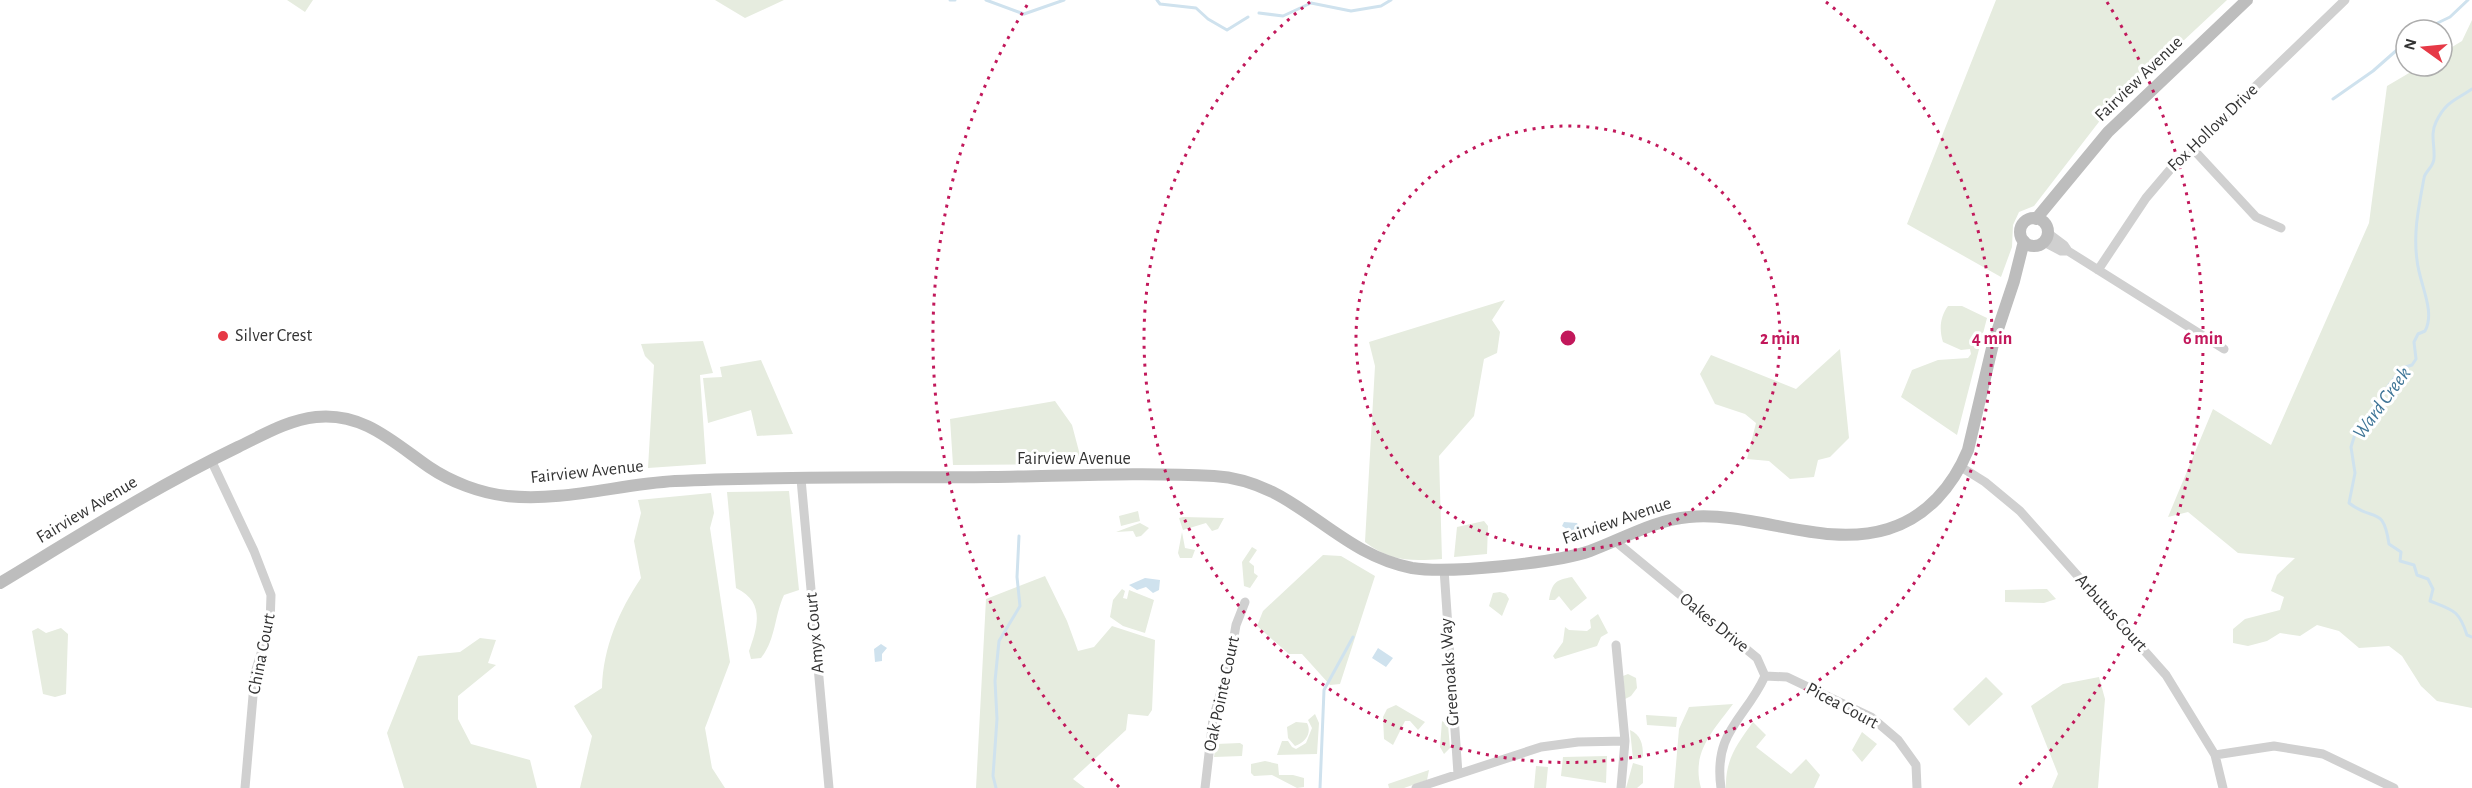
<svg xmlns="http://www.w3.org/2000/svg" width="2472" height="788" font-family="'Alegreya Sans',sans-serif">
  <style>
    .green { fill: #e6ecdf }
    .water { fill: #cfe2ee }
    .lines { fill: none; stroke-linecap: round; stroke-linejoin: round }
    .stream { stroke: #cfe2ee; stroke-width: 3 }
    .street { stroke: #d0d0d0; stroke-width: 9 }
    .secondary { stroke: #bdbdbd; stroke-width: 12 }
    .ring { fill: none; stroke: #c2185b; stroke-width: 3; stroke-dasharray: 3 6 }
    .poi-dot { fill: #e63946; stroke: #fff; stroke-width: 2 }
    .labels { text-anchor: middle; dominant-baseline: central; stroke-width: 6; stroke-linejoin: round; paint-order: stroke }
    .street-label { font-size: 18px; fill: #333; stroke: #fff }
    .poi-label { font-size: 18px; fill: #333; stroke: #fff; text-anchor: start }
    .water-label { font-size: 20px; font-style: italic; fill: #3f7597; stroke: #fff }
    .centre { fill: #c2185b; stroke: #fff; stroke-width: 3 }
    .ring-label { font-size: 18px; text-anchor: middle; font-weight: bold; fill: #c2185b; stroke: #fff; stroke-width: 6; stroke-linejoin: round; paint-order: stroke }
  </style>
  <rect width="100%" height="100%" fill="#fff"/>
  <path class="green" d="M 287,0 L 313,0 L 305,12 Z
    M 715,0 L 784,0 L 745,18 Z
    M 1996,0 L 2227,0 L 2105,114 L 2034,206 L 2019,212 L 2013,225 L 2012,247 L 2001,277 L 1907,224 Z
    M 2472,20 L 2472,708 L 2437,701 L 2421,686 L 2402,656 L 2389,646 L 2359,648 L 2339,631 L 2317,625 L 2300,636 L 2280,633 L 2267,641 L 2248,646 L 2233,643 L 2233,629 L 2245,619 L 2280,610 L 2284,597 L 2271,591 L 2277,575 L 2295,558 L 2238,553 L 2188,512 L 2168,517 L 2213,409 L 2271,445 L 2369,223 L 2387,86 L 2421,66 L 2442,66 L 2442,53 L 2462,41 Z
    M 1505,300 L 1492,320 L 1500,332 L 1497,353 L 1484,359 L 1474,416 L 1439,456 L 1442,559 C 1411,561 1391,562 1365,542 L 1375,366 L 1369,342 Z
    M 1948,306 L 1962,306 L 1987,318 L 1957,435 L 1901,397 L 1912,370 L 1938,360 L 1968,358 L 1971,354 L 1970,349 L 1961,350 L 1943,342 C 1939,329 1940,317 1948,306 Z
    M 703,341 L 713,373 L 700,375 L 706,464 L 648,468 L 654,365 L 645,356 L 641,344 Z
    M 1840,349 L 1849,438 L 1830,457 L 1818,460 L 1814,477 L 1790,479 L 1769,461 L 1747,459 L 1756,423 L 1745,414 L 1715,404 L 1700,374 L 1711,355 L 1796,389 Z
    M 761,360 L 793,434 L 757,436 L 751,410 L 708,423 L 703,378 L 722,377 L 720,367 Z
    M 1055,401 L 1072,425 L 1081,459 L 1074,464 L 953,465 L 950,419 Z
    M 789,491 L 799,590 L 784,595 C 774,617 776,639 761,658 L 751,659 L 749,651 C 758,626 765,602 736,588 L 727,492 Z
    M 711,493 L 714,513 L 710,528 L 730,662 L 705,728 L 712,768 L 725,788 L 580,788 L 592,736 L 574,706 L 602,688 C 603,647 619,611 641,578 L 634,541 L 641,513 L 638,500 Z
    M 1138,511 L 1140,521 L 1121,526 L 1119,516 Z
    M 1179,518 L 1183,517 L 1224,518 L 1218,529 L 1212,531 L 1206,523 L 1183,530 Z
    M 1484,521 L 1488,526 L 1487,554 L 1454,557 L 1457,527 Z
    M 1140,523 L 1149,528 L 1141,536 L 1136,537 L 1133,531 L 1116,532 Z
    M 1182,532 L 1185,548 L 1195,550 L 1192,558 L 1180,558 L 1178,553 Z
    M 1252,547 L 1257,550 L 1249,562 L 1254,566 L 1254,573 L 1258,576 L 1250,588 L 1244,586 L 1242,562 Z
    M 1323,555 L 1341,556 L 1375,576 L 1340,684 L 1330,685 L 1302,654 L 1289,654 L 1257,626 L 1263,611 Z
    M 1045,576 L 1067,621 L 1078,651 L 1094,647 L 1112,626 L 1155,640 L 1152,710 L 1148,716 L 1128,714 L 1126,730 L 1073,779 L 1085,788 L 976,788 L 986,599 Z
    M 1572,577 L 1587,598 L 1571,611 L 1559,596 L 1555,600 L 1549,600 C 1552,583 1555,580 1572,577 Z
    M 1122,589 L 1125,591 L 1123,598 L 1127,599 L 1129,590 L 1154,600 L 1145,633 L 1123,626 L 1110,617 L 1113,600 Z
    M 2047,589 L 2056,599 L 2044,603 L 2005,602 L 2005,590 Z
    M 1500,592 L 1506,594 L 1509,599 L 1502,616 L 1489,606 L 1493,593 Z
    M 1598,614 L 1608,633 L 1601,637 L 1597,646 L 1555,659 L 1553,656 L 1563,642 L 1565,627 L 1569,630 L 1587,631 L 1591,628 L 1590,620 Z
    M 38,628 L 46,633 L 61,628 L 68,634 L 66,694 L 55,697 L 43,694 L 32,631 Z
    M 480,638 L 496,640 L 488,663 L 496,665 L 458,696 L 458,719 L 471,744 L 530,760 L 537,788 L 404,788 L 387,733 L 418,656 L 460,652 Z
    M 1628,674 L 1636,678 L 1637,688 L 1631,696 L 1625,699 L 1623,676 Z
    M 1986,677 L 2003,694 L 1969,726 L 1953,709 Z
    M 2099,677 L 2105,699 L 2098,788 L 2052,788 L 2058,774 L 2031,706 L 2063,684 Z
    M 1733,704 C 1713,731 1691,752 1701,788 L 1674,788 L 1679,729 L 1689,707 Z
    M 1396,705 L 1425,722 L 1418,730 L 1410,721 L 1405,721 L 1393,745 L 1384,739 L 1383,717 L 1387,709 Z
    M 1315,714 L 1319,723 L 1317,754 L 1277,755 L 1282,741 L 1288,741 L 1292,747 L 1296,749 L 1306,743 L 1312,728 L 1308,720 Z
    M 1646,715 L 1677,717 L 1676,727 L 1647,725 Z
    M 1442,721 L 1448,725 L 1450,748 L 1444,754 L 1440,747 Z
    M 1296,722 L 1307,723 C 1312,733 1306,742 1295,746 L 1288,738 L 1287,727 Z
    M 1753,722 L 1766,735 L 1756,747 L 1791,774 L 1806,759 L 1820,775 L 1814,788 L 1726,788 C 1725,760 1737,744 1753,722 Z
    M 1630,730 C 1641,735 1643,744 1643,756 L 1640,759 L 1633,759 Z
    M 1862,732 L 1877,744 L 1862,762 L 1852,750 Z
    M 1240,743 L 1243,745 L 1242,756 L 1214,757 L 1216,744 Z
    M 1607,756 L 1606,783 L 1561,776 L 1563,757 Z
    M 1265,761 L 1278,764 L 1279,775 L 1293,775 L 1304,778 L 1304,787 L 1297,788 L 1272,775 L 1254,776 L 1251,773 L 1251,764 Z
    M 1633,763 L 1643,766 L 1643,783 L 1637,788 L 1626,788 Z
    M 1536,766 L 1548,767 L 1546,788 L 1534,788 Z
    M 1429,770 L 1427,780 L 1404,788 L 1389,788 L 1388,784 Z"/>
  <path class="water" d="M 1564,522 L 1577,523 L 1580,529 L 1575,534 L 1562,526 Z
    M 1145,578 L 1160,580 L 1159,590 L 1153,593 L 1146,587 L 1137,590 L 1129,585 Z
    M 881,644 L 887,648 L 882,654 L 882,661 L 875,662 L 874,649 Z
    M 1378,648 L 1393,658 L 1386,667 L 1372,658 Z"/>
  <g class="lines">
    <path class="stream" d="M 950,0 L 955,0
      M 986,0 L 1024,14 L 1064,0
      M 1157,0 L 1160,4 L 1196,8 L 1208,19 L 1227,30 L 1248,17
      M 1259,13 L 1283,16 L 1311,3 L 1351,11 L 1381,6 L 1391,0
      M 2423,30 L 2450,17 L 2468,0
      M 2472,89 C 2456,100 2446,101 2436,122 C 2430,134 2435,146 2434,158 C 2434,167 2425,171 2424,178 C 2419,206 2413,232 2417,260 C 2419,283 2436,311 2425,331 L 2418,334 L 2414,342 L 2416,359 L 2412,365 L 2402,368 L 2386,389 L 2369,421 L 2356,431 L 2351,447 L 2355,473 L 2349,503 C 2374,523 2383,504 2389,544 L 2401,552 L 2400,561 L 2414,565 L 2417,575 L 2428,579 L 2433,589 L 2430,601 C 2453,610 2459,610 2467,635 L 2472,637
      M 2333,99 L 2373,71 L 2406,42
      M 996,788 L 993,776 L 997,719 L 995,681 L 999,641 L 1020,606 L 1017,577 L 1019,536
      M 1320,788 L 1324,690 L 1353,637"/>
    <path class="street" d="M 2192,148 L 2256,217 L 2281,228
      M 2048,233 L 2064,245 L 2068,251
      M 2044,242 L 2061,251 L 2068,251 L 2224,349
      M 2098,270 L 2146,198 L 2174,165 L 2345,0
      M 211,460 L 254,551 L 271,595 L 270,624 L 255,673 L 245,788
      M 1961,467 L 1985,482 L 2020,511 L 2166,675 L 2215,755 L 2223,788
      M 801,479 L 829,788
      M 1615,541 L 1757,658 L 1765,676 C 1745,720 1713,731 1721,788
      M 1444,569 L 1458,774
      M 1616,645 L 1625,741 L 1621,788
      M 1765,676 L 1787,677 L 1871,717 L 1898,740 L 1916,765 L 1917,788
      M 2215,755 L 2274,746 L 2323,754 L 2394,788
      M 1205,788 L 1213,719 L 1230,660 L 1236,625 L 1245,602
      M 1416,788 L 1541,747 L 1578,742 L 1625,741"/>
    <path class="secondary" d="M2020 232a14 14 0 1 1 28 0a14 14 0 1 1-28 0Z
      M 2036,219 L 2108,132 L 2247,0
      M 0,583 C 78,536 155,487 238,447 C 263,435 288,420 316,417 C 363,412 393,442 429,467 C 451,482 480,493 507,496 C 563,502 620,484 675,481 C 780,476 887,478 992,477 C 1065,476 1140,472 1214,476 C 1297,481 1333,553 1412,568 C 1449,574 1555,563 1590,551 C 1623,539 1654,520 1689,517 C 1755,511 1823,549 1888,529 C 1927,517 1953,486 1968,450 L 1993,344 L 2014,281 L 2024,241"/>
  </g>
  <g class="ring">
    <circle cx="1568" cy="338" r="212"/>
    <path d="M1826 2A424 424 0 1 1 1310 2"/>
    <path d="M1119 787A635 635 0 0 1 1029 2M2107 2A635 635 0 0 1 2017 787"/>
  </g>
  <circle class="poi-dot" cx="223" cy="336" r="6"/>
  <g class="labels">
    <g class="street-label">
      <text transform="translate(2139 79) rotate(-44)">Fairview Avenue</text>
      <text transform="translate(2213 128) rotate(-44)">Fox Hollow Drive</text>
      <text x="1074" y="459">Fairview Avenue</text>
      <text transform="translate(587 472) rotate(-6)">Fairview Avenue</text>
      <text transform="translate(87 510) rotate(-31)">Fairview Avenue</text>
      <text transform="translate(1617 521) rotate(-19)">Fairview Avenue</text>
      <text transform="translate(2111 613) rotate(48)">Arbutus Court</text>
      <text transform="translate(1714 623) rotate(39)">Oakes Drive</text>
      <text transform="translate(815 633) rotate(-95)">Amyx Court</text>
      <text transform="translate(262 654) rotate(-79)">China Court</text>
      <text transform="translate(1450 672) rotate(-94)">Greenoaks Way</text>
      <text transform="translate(1222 694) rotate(-78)">Oak Pointe Court</text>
      <text transform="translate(1842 706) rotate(28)">Picea Court</text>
    </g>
    <g class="poi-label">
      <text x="235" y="336">Silver Crest</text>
    </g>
    <g class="water-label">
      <text transform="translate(2382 403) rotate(-54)">Ward Creek</text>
    </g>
  </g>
  <circle cx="1568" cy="338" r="9" class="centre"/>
  <g class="ring-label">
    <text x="1780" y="344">2 min</text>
    <text x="1992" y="344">4 min</text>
    <text x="2203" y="344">6 min</text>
  </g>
  <g transform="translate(2424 48) rotate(285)"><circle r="28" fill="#ffffff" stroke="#adadad" stroke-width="1.5"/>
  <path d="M0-4.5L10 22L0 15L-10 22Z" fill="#e63946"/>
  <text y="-9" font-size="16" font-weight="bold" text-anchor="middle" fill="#333333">N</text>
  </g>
</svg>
